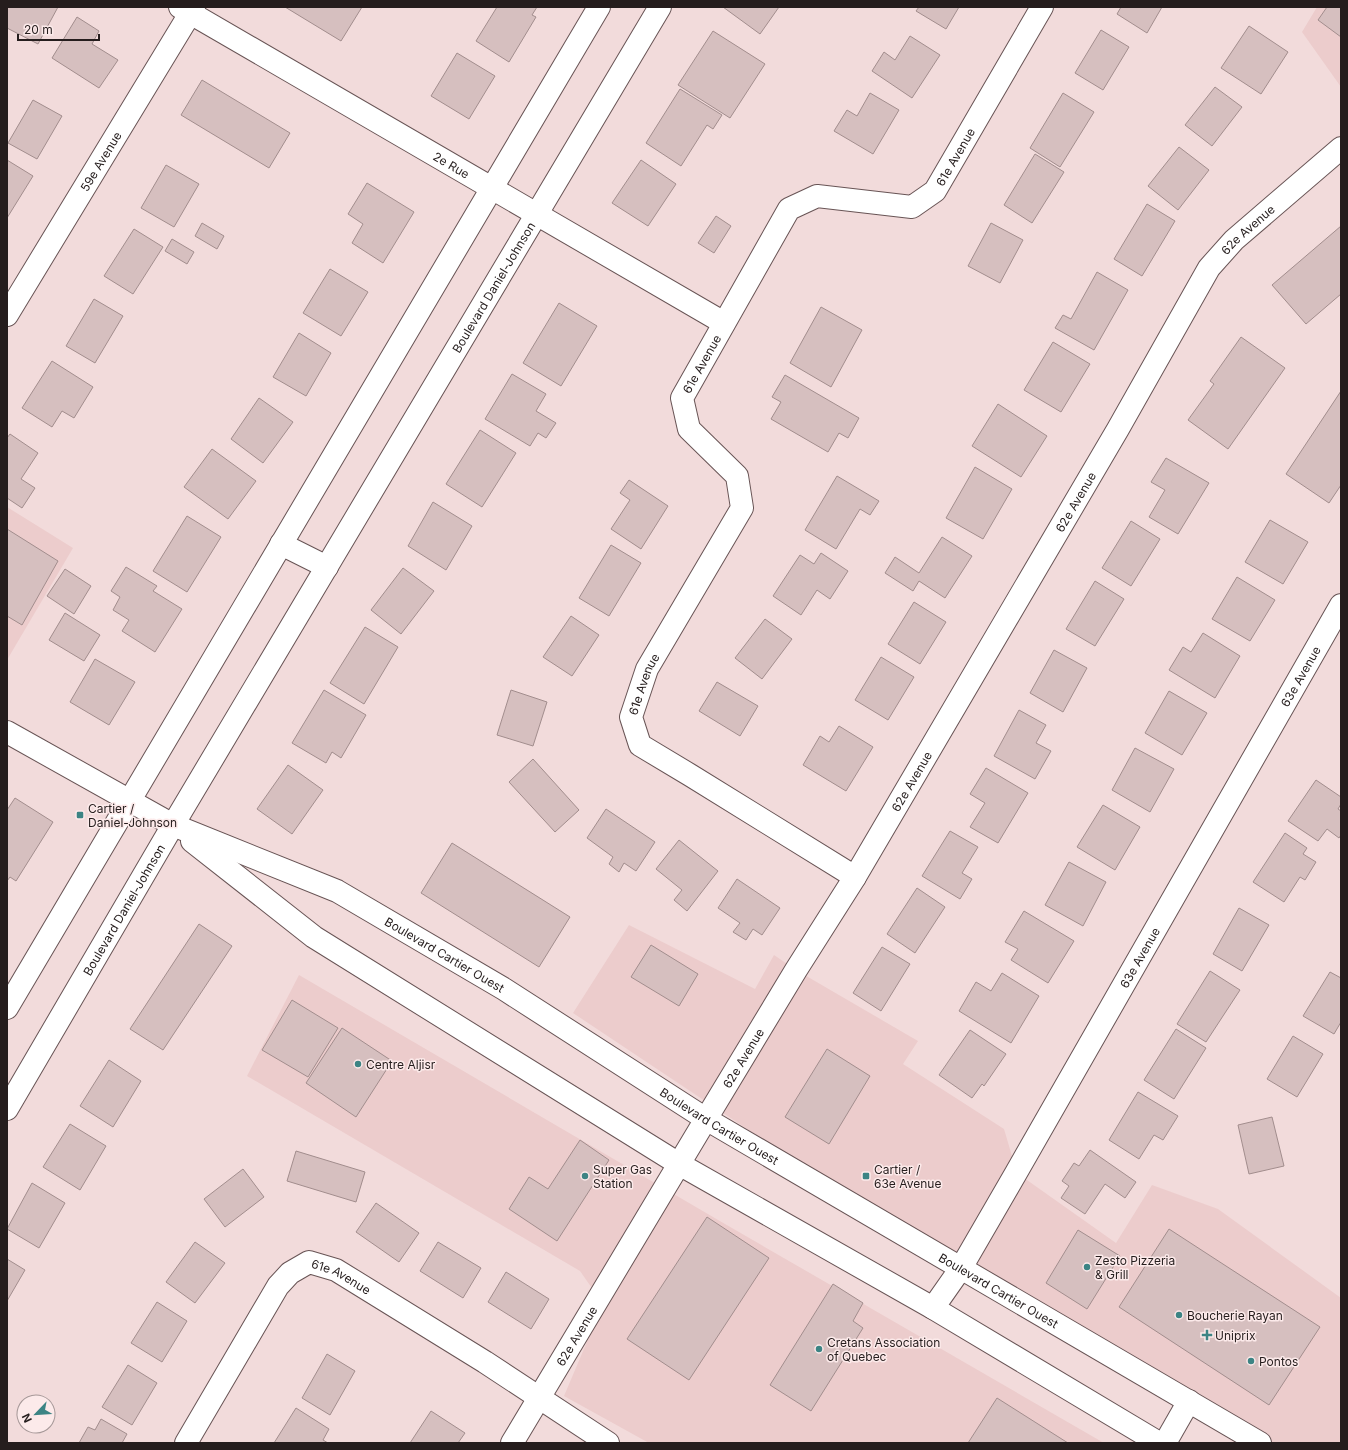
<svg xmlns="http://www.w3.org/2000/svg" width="1348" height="1450" font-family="Inter,sans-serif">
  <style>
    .built { fill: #eccccc }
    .building { fill: #d6bfbf; stroke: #a28d8d }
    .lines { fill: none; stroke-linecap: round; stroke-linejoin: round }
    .minor-casing { stroke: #685455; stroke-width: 24 }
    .minor { stroke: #fff; stroke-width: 22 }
    .poi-dot { fill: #3c8484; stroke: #fceaea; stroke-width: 1.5 }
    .labels { text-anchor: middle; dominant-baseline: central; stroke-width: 3; stroke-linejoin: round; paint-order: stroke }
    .street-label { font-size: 12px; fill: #251d1d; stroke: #fceaea }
    .poi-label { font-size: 12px; fill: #251d1d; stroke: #fceaea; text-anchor: start }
  </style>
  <rect width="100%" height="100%" fill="#f2dbdb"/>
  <path class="built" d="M 1317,7 L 1341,7 L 1341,87 L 1302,32 Z
    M 7,507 L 73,548 L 7,660 Z
    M 629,925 L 755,989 L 774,955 L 796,970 L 918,1041 L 903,1064 L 1004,1129 L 1017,1173 L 1116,1243 L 1152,1185 L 1218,1209 L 1341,1298 L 1341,1443 L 1269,1443 L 942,1259 L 573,1013 Z
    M 299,975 L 725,1224 L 1104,1443 L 649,1443 L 564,1396 L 603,1304 L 580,1271 L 247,1076 Z"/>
  <path class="building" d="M 7,7 L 58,7 L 38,44 L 7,28 Z
    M 285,7 L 362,7 L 341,41 Z
    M 497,7 L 537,7 L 532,15 L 536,17 L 509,62 L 476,41 Z
    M 723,7 L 779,7 L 760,34 Z
    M 919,7 L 959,7 L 946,29 L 916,11 Z
    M 1121,7 L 1162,7 L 1147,33 L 1117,14 Z
    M 1327,7 L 1341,7 L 1341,37 L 1318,20 Z
    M 77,17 L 99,31 L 92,44 L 118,60 L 99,88 L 52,58 Z
    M 1249,26 L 1288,52 L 1261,94 L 1221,68 Z
    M 1101,30 L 1129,47 L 1103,90 L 1075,73 Z
    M 713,31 L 765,64 L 730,118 L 678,85 Z
    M 910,36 L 940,55 L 912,98 L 872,71 L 884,52 L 895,60 Z
    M 457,53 L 495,76 L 469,119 L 431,96 Z
    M 202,80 L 290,133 L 269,168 L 181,115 Z
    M 1215,87 L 1242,107 L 1212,146 L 1185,125 Z
    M 680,89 L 722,115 L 713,129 L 707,125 L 681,166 L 646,143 Z
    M 870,93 L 899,110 L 873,154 L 834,131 L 847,110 L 857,116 Z
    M 1063,93 L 1094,112 L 1060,167 L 1030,148 Z
    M 33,100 L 62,116 L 37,159 L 8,143 Z
    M 1179,147 L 1209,170 L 1178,210 L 1148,186 Z
    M 1035,154 L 1064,172 L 1032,223 L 1004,205 Z
    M 7,160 L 33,176 L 7,218 Z
    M 641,160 L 676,184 L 648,226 L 612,203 Z
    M 166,165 L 199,184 L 174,227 L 141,208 Z
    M 367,183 L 414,212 L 383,263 L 352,243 L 363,224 L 348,214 Z
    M 1147,204 L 1175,221 L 1142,276 L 1114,259 Z
    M 716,216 L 731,226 L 714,253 L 698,243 Z
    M 202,223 L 224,236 L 217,249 L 195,236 Z
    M 991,223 L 1023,240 L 1000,283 L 968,266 Z
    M 1341,226 L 1341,294 L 1306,324 L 1272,285 Z
    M 134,229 L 163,247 L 133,294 L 104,276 Z
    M 172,239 L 194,252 L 187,264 L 165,251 Z
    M 330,269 L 368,292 L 341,336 L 303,313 Z
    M 1097,272 L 1128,290 L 1094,350 L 1055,328 L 1063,315 L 1071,319 Z
    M 94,299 L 123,316 L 95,363 L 66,346 Z
    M 559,303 L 597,326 L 561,386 L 523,363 Z
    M 821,307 L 862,330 L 831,387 L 790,363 Z
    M 299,333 L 331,353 L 306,396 L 273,377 Z
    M 1241,337 L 1285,368 L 1228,449 L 1188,420 L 1214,384 L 1210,381 Z
    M 1053,342 L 1090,364 L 1061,412 L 1024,390 Z
    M 52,361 L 93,387 L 74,418 L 62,411 L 52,427 L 22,408 Z
    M 512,374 L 546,394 L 536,411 L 556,423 L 546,438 L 538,433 L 530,446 L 485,419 Z
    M 785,375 L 859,418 L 848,438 L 839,433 L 828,452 L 771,419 L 781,402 L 772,397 Z
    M 1341,391 L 1341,485 L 1329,503 L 1286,474 Z
    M 259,398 L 293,422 L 263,463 L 231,439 Z
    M 998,404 L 1047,436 L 1021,477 L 972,446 Z
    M 480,430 L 516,453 L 482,507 L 446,484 Z
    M 10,434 L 38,453 L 21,479 L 35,488 L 22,508 L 7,498 L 7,438 Z
    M 212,449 L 256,481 L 228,519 L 184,487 Z
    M 1166,458 L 1209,483 L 1178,534 L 1149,517 L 1165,490 L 1151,482 Z
    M 975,467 L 1012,489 L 983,539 L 946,518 Z
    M 837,476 L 879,501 L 870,515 L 860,509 L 836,549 L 805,530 Z
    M 629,480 L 668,506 L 641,549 L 611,529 L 630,500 L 620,493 Z
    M 433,502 L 472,526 L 446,570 L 408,546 Z
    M 187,516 L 221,537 L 187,592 L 153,571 Z
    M 1270,520 L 1308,542 L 1283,584 L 1245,562 Z
    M 1131,521 L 1160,539 L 1131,586 L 1102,568 Z
    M 7,529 L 58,561 L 22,625 L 7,616 Z
    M 942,537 L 972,556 L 945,598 L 919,581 L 913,591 L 885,573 L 895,557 L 919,573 Z
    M 611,545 L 641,563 L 609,616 L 579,598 Z
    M 821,553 L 848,571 L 830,599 L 817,590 L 801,615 L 773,596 L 800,555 L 814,564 Z
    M 126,567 L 157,586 L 153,591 L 182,609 L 155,652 L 122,631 L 129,620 L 113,610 L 120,597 L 111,591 Z
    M 403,568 L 434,591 L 401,634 L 371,610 Z
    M 65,569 L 91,586 L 74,614 L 47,596 Z
    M 1237,577 L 1275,600 L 1250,641 L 1212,619 Z
    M 1095,581 L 1124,599 L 1095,646 L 1066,629 Z
    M 914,602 L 946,622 L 920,664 L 888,644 Z
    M 65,613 L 100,635 L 84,661 L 49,640 Z
    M 571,616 L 599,635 L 572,676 L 543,657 Z
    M 765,619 L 792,639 L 762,679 L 735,658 Z
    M 365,627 L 398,647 L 364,704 L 330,683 Z
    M 1203,633 L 1240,656 L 1215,698 L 1169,670 L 1183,647 L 1191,652 Z
    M 1054,650 L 1087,668 L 1063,712 L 1030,693 Z
    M 881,657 L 914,677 L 888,720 L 855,700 Z
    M 95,659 L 135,682 L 109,725 L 70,702 Z
    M 717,682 L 758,706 L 740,736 L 699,711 Z
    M 324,690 L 366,715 L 341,758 L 332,752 L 326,763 L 292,743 Z
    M 511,690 L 547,702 L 533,746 L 497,735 Z
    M 1169,691 L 1207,713 L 1182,755 L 1145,733 Z
    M 1019,710 L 1046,725 L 1036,743 L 1051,751 L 1035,779 L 994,756 Z
    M 839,726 L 873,747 L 846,791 L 803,765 L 820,736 L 829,742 Z
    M 1135,748 L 1174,769 L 1150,812 L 1112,790 Z
    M 533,759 L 579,810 L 555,832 L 509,782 Z
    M 288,765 L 323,790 L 292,834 L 257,809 Z
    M 986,768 L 1028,793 L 998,843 L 970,827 L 985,803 L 970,794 Z
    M 1316,780 L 1341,797 L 1341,804 L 1338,809 L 1341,811 L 1341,835 L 1339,838 L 1327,829 L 1318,841 L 1288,821 Z
    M 15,798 L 53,822 L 16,881 L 10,877 L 7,881 L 7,810 Z
    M 1103,805 L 1140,827 L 1115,870 L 1077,847 Z
    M 606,809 L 655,842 L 636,871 L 624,863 L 619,872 L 609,864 L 613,857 L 587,838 Z
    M 950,831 L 978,847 L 962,873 L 972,879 L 960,899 L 922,876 Z
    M 1285,833 L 1307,848 L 1303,854 L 1316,862 L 1305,880 L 1300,877 L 1284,902 L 1253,882 Z
    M 679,840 L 718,871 L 687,911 L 674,900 L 682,890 L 656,869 Z
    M 452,843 L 570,917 L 539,967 L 421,893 Z
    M 1069,862 L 1106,882 L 1083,926 L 1045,905 Z
    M 737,879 L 780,908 L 762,935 L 753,929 L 746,940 L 733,932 L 740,923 L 718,908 Z
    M 917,888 L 945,907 L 915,953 L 887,934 Z
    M 1239,908 L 1269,925 L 1242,971 L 1213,954 Z
    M 1024,911 L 1074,941 L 1048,983 L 1011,960 L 1018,949 L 1005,942 Z
    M 199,924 L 232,946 L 163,1050 L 130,1029 Z
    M 651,945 L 698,974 L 679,1006 L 631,977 Z
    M 882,947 L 910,964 L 881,1011 L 853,993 Z
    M 1210,971 L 1240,990 L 1206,1042 L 1177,1024 Z
    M 1330,972 L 1341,978 L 1341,1022 L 1334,1034 L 1303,1016 Z
    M 1002,973 L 1039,996 L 1011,1043 L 959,1011 L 976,982 L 991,991 Z
    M 292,1000 L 338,1028 L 308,1077 L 262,1050 Z
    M 342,1028 L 392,1061 L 356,1117 L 306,1083 Z
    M 1176,1029 L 1206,1048 L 1174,1099 L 1144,1080 Z
    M 970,1030 L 1006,1054 L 984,1086 L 982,1084 L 972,1098 L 939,1075 Z
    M 1293,1036 L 1323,1054 L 1297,1097 L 1267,1079 Z
    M 827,1049 L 870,1076 L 829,1144 L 785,1117 Z
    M 109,1060 L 141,1081 L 113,1127 L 80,1106 Z
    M 1138,1092 L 1178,1116 L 1163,1140 L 1154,1135 L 1139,1159 L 1109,1140 Z
    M 1272,1117 L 1284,1166 L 1249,1174 L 1238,1125 Z
    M 70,1124 L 106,1146 L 80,1190 L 43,1167 Z
    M 580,1140 L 609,1160 L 557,1241 L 509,1209 L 529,1177 L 548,1189 Z
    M 1090,1150 L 1136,1182 L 1125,1198 L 1105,1184 L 1085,1214 L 1061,1198 L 1069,1186 L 1062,1181 L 1074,1163 L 1079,1166 Z
    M 296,1151 L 365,1172 L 356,1202 L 287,1181 Z
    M 243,1169 L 264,1197 L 225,1227 L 204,1199 Z
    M 32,1183 L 65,1203 L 39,1248 L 7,1229 Z
    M 376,1203 L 419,1233 L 399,1262 L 356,1232 Z
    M 707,1217 L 769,1258 L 689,1380 L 627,1339 Z
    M 1169,1229 L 1320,1327 L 1269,1405 L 1119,1307 Z
    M 1078,1230 L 1120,1256 L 1087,1309 L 1046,1283 Z
    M 195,1242 L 225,1263 L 195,1303 L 166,1282 Z
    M 438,1242 L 481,1268 L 463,1298 L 420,1271 Z
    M 7,1259 L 25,1270 L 7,1301 Z
    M 506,1272 L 549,1299 L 531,1329 L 488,1302 Z
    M 833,1284 L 863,1303 L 853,1321 L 863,1328 L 811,1411 L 770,1385 Z
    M 157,1302 L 187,1321 L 162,1362 L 131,1343 Z
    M 327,1354 L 355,1371 L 330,1415 L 302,1398 Z
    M 128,1365 L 157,1383 L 132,1425 L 102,1407 Z
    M 997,1398 L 1068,1443 L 968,1443 Z
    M 296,1408 L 329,1429 L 323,1440 L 328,1443 L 274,1443 Z
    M 431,1411 L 465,1433 L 458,1443 L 410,1443 Z
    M 101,1419 L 127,1434 L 122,1443 L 79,1443 L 88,1427 L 95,1430 Z"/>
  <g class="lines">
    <defs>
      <g id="minor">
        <path id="s1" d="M 180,7 L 724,323"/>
        <path id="s2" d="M 7,315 L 194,7"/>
        <path d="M 281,544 L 327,567"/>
        <path id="s3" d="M 7,732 L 173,825 L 337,891 L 504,989 L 706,1119 L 1260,1443"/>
        <path d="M 192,841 L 314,937 L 679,1164 L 933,1308 L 1159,1443"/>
        <path id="s4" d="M 855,877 L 690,775 L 640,745 L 631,717 L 647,669 L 742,508 L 737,476 L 689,429 L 682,398 L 789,209 L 817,196 L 912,207 L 935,191 L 1042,7"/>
        <path d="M 7,1008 L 599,7"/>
        <path id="s5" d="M 7,1109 L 173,825 L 660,7"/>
        <path id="s6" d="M 933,1308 L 961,1268 L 1016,1173 L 1341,605"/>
        <path id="s7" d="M 186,1443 L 278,1286 L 290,1273 L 309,1262 L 336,1270 L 485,1362 L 608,1443"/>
        <path id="s8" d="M 512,1443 L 706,1119 L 796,970 L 855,877 L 1118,429 L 1209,268 L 1234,240 L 1341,148"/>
        <path d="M 1165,1443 L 1189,1401"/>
      </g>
    </defs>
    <use href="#minor" class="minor-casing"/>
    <use href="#minor" class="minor"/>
  </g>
  <g class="poi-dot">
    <rect x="76" y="811" width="8" height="8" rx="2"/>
    <circle cx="358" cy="1064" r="4"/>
    <circle cx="585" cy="1176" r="4"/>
    <rect x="862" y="1172" width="8" height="8" rx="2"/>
    <circle cx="1087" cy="1267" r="4"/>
    <circle cx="1179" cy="1315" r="4"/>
    <path d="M1205 1329h4v4h4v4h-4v4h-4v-4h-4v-4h4z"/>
    <circle cx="819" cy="1349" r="4"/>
    <circle cx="1251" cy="1361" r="4"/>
  </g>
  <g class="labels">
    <g class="street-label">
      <text stroke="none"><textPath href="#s4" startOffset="1062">61e Avenue</textPath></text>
      <text stroke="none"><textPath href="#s2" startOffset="180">59e Avenue</textPath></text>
      <text stroke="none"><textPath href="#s1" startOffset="314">2e Rue</textPath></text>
      <text stroke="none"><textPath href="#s8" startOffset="1421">62e Avenue</textPath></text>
      <text stroke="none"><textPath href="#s5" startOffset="955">Boulevard Daniel-Johnson</textPath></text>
      <text stroke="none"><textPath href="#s4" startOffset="690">61e Avenue</textPath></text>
      <text stroke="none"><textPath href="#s8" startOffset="1097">62e Avenue</textPath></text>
      <text stroke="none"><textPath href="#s6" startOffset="731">63e Avenue</textPath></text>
      <text stroke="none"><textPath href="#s4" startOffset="317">61e Avenue</textPath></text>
      <text stroke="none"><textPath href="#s8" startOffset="773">62e Avenue</textPath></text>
      <text stroke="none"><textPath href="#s5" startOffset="231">Boulevard Daniel-Johnson</textPath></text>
      <text stroke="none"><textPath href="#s3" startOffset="492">Boulevard Cartier Ouest</textPath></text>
      <text stroke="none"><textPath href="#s6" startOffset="407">63e Avenue</textPath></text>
      <text stroke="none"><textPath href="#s8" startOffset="449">62e Avenue</textPath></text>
      <text stroke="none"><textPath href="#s3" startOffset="816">Boulevard Cartier Ouest</textPath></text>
      <text stroke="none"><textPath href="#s7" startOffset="257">61e Avenue</textPath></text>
      <text stroke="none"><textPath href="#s3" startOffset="1140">Boulevard Cartier Ouest</textPath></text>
      <text stroke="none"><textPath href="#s8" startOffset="125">62e Avenue</textPath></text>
    </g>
    <g class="poi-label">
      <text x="88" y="808">Cartier /<tspan x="88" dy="14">Daniel-Johnson</tspan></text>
      <text x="366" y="1064">Centre Aljisr</text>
      <text x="593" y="1169">Super Gas<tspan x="593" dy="14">Station</tspan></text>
      <text x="874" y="1169">Cartier /<tspan x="874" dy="14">63e Avenue</tspan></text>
      <text x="1095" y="1260">Zesto Pizzeria<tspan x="1095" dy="14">&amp; Grill</tspan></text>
      <text x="1187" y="1315">Boucherie Rayan</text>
      <text x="1215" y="1335">Uniprix</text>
      <text x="827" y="1342">Cretans Association<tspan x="827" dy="14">of Quebec</tspan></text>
      <text x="1259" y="1361">Pontos</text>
    </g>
  </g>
  <rect width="1348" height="1450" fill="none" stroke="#251d1d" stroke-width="16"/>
  <g transform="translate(36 1414) rotate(245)"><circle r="19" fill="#fceaea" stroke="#a69898"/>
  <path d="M0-3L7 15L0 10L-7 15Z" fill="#3c8484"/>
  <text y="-6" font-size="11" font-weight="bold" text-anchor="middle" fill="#251d1d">N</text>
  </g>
  <path d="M18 34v6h81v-6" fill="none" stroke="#251d1d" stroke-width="2"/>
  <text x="24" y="34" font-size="12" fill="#251d1d" stroke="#fceaea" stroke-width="3" paint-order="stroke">20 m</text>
</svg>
